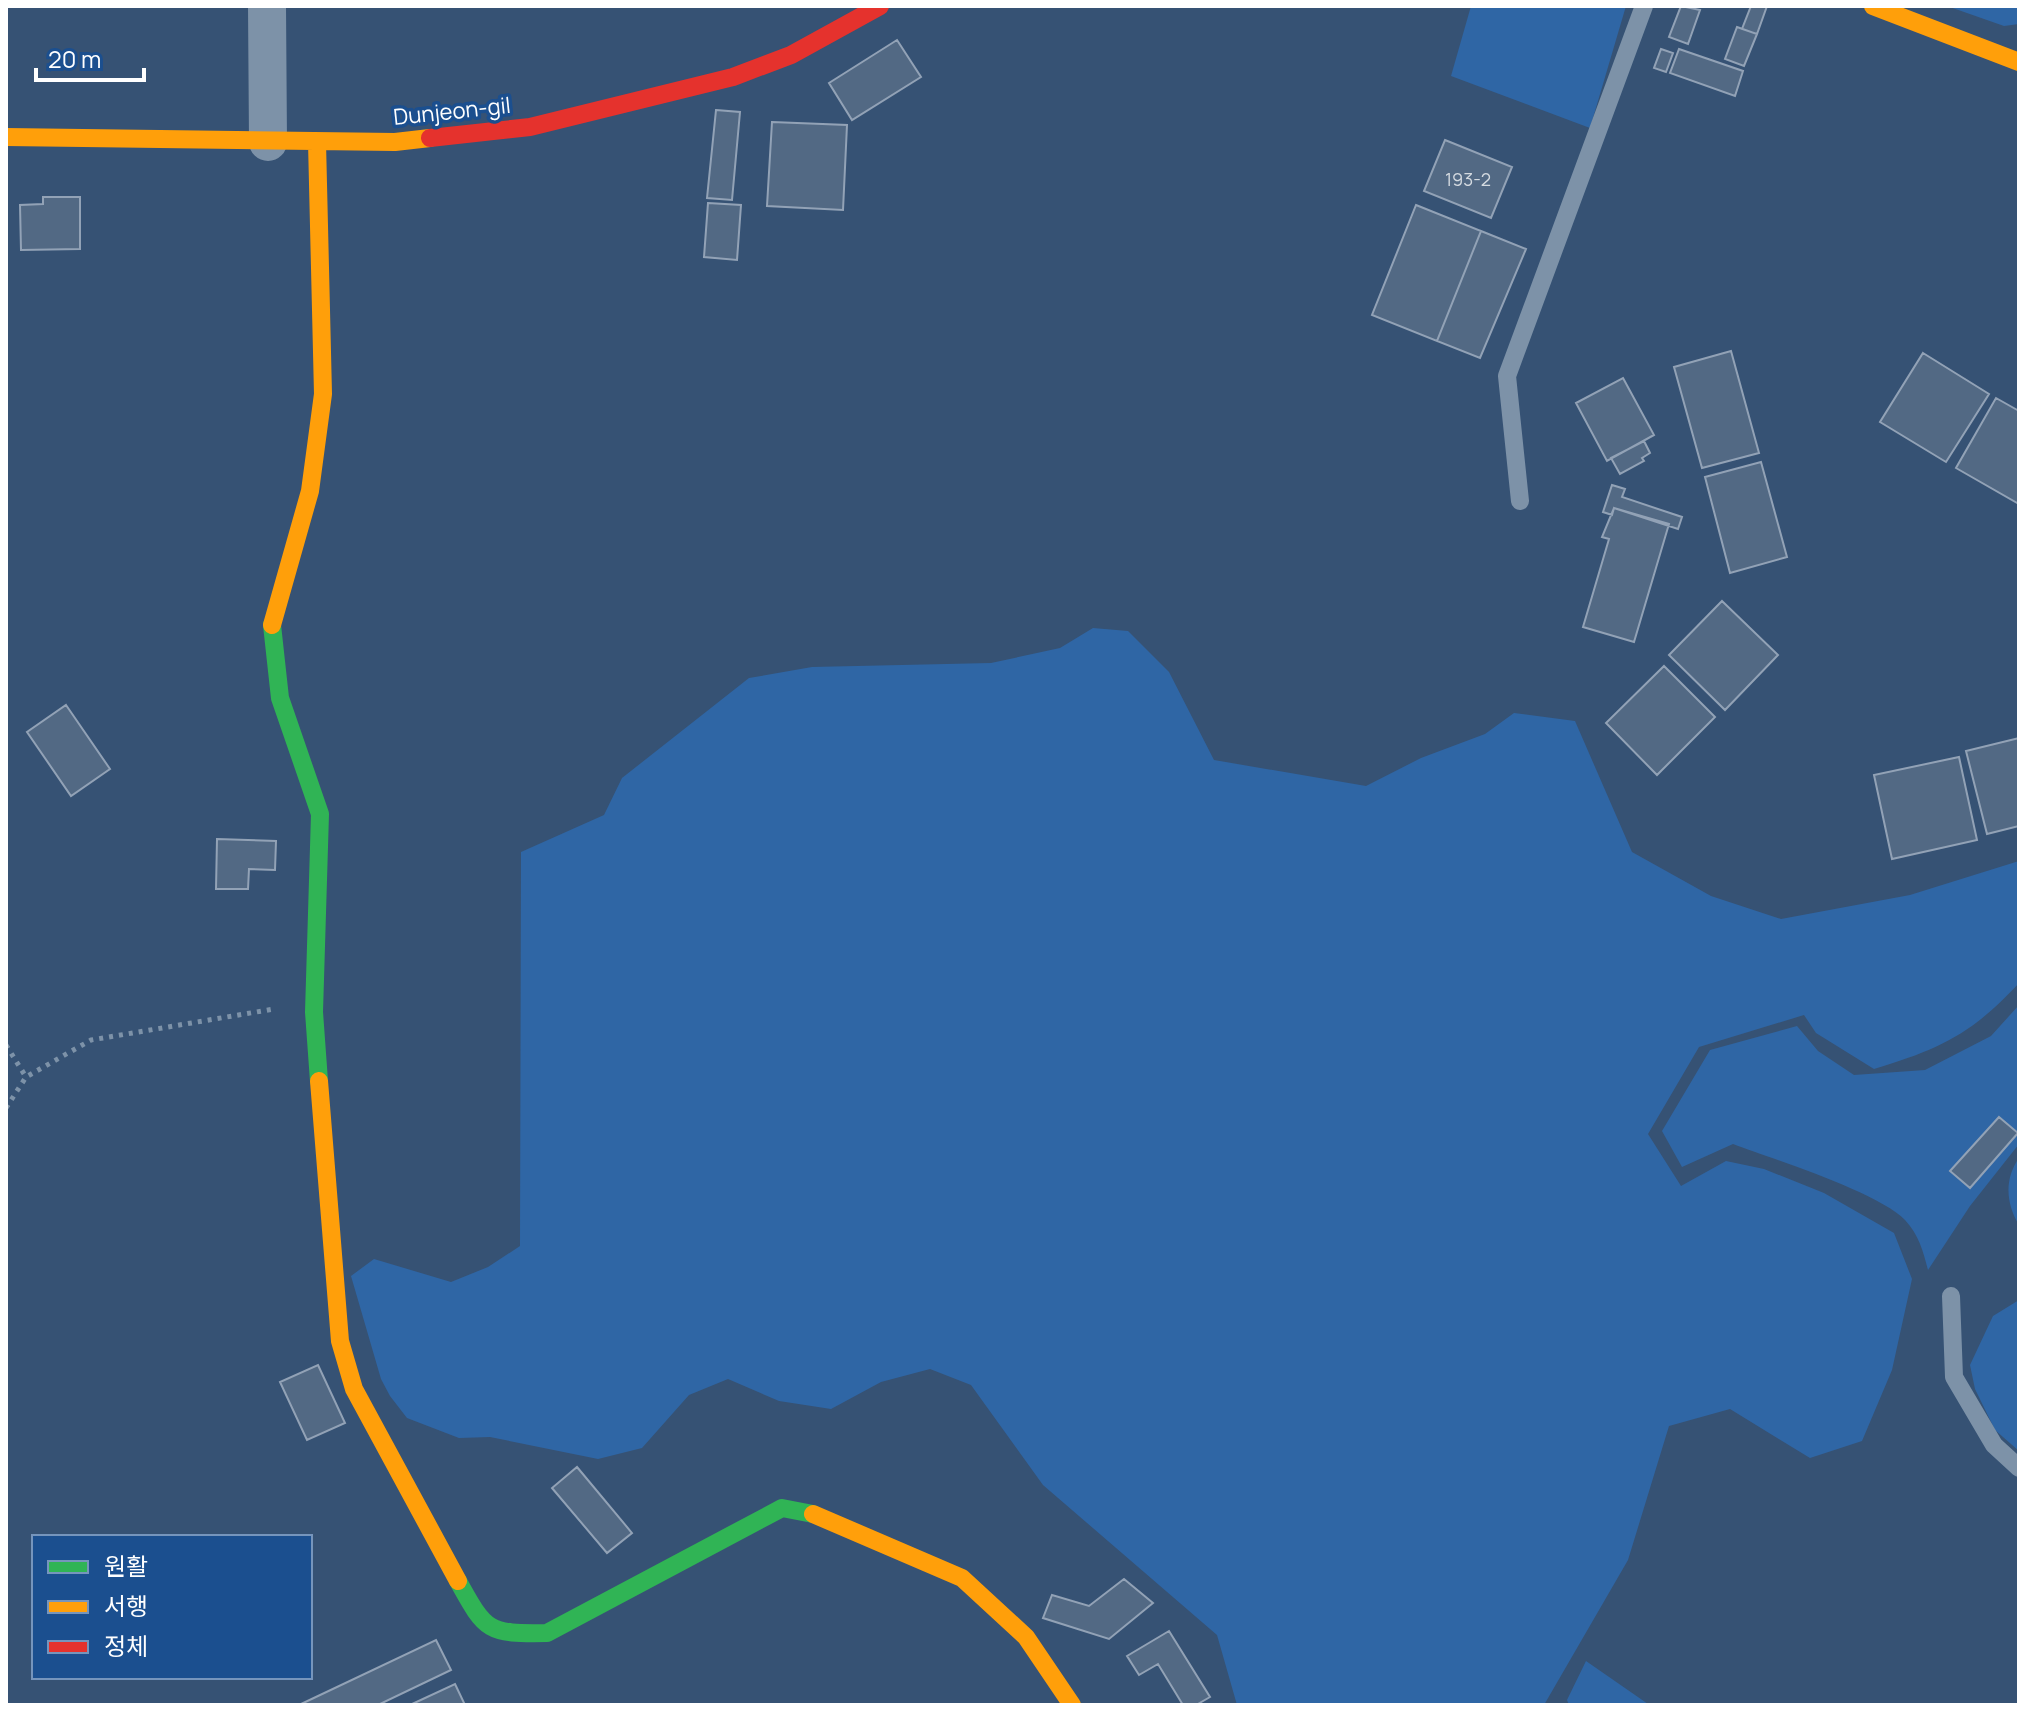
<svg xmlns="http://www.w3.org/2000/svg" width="2025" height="1711" font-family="Manrope,'Noto Sans KR',sans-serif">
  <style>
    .green { fill: #2f66a5 }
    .building { fill: #526984; stroke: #92a2b6; stroke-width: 2 }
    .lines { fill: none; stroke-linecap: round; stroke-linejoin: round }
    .path { stroke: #7d92a8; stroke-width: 5; stroke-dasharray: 4 6; stroke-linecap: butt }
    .lane { stroke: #7d92a8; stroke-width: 18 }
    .street { stroke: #7d92a8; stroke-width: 38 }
    .fast { stroke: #30b455; stroke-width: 18 }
    .slow { stroke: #ff9f0a; stroke-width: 18 }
    .jam { stroke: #e5322d; stroke-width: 18 }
    .labels { text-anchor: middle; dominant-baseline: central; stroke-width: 7; stroke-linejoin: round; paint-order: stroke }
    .number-label { font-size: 18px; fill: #d4dae0 }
    .street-label { font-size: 22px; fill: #fff; stroke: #1b4f8f }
  </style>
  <rect width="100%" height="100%" fill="#365274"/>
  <path class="green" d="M 1471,6 L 1626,6 L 1590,128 L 1451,76 Z
    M 1947,6 L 2019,6 L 2019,24 L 2004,26 Z
    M 1093,628 L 1128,631 L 1169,672 L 1214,760 L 1366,786 L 1421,758 L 1485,734 L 1514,713 L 1575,721 L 1632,852 L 1711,896 L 1781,919 L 1910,895 L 2019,861 L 2019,983 C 1972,1034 1940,1049 1874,1069 L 1816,1033 L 1804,1015 L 1699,1047 L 1648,1134 L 1681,1186 L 1726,1161 L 1764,1169 L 1824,1193 L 1894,1233 L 1912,1279 L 1892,1370 L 1862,1441 L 1810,1458 L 1730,1409 L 1669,1426 L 1628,1560 L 1544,1705 L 1237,1705 L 1217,1635 L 1043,1485 L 971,1385 L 930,1369 L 881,1382 L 831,1409 L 779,1401 L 728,1379 L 689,1395 L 642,1448 L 598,1459 L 490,1437 L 459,1438 L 407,1418 L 390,1396 L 381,1379 L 351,1276 L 374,1259 L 451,1282 L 488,1267 L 520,1246 L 521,852 L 604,815 L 622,778 L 749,678 L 812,667 L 991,663 L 1060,648 Z
    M 2019,1005 L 2019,1144 L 1970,1206 L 1928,1270 C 1923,1251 1919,1235 1905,1220 C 1878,1192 1773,1159 1733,1144 L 1682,1167 L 1662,1131 L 1710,1050 L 1797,1026 L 1818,1051 L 1854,1075 L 1925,1070 L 1991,1036 Z
    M 2019,1158 L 2019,1225 C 2006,1204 2004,1179 2019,1158 Z
    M 2019,1300 L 2019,1451 L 1995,1430 L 1975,1389 L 1970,1365 L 1993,1316 Z
    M 1586,1661 L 1648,1704 L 1648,1705 L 1569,1705 L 1567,1700 Z"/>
  <path class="building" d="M 1681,6 L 1700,10 L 1688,44 L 1669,37 Z
    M 1751,6 L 1767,6 L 1757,34 L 1742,29 Z
    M 1737,27 L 1757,34 L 1744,66 L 1725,59 Z
    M 897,40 L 921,77 L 852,120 L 829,83 Z
    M 1661,49 L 1673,53 L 1666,72 L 1654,68 Z
    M 1679,49 L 1743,71 L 1735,96 L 1670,73 Z
    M 716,110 L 740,112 L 732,200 L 707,198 Z
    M 772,122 L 847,125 L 843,210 L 767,206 Z
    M 1445,140 L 1512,167 L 1491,218 L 1424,191 Z
    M 43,197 L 80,197 L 80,249 L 21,250 L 20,205 L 43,204 Z
    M 708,203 L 741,205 L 737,260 L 704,257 Z
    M 1416,205 L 1481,231 L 1437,341 L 1372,315 Z
    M 1481,231 L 1526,249 L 1480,358 L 1437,341 Z
    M 1731,351 L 1759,453 L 1702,468 L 1674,367 Z
    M 1923,353 L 1989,394 L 1946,462 L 1880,422 Z
    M 1623,378 L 1654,435 L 1607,461 L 1576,403 Z
    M 1996,398 L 2019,411 L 2019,504 L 1956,468 Z
    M 1644,441 L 1650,453 L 1642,458 L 1644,461 L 1620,474 L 1611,458 Z
    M 1761,462 L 1787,557 L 1730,573 L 1705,477 Z
    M 1612,485 L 1625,489 L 1622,497 L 1682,517 L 1678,529 L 1614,508 L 1612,515 L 1603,512 Z
    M 1614,508 L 1669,524 L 1634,642 L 1583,627 L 1609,539 L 1602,537 Z
    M 1722,601 L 1778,655 L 1725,710 L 1669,655 Z
    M 1664,666 L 1715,717 L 1657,775 L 1606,723 Z
    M 66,705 L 110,769 L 71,796 L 27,732 Z
    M 2019,738 L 2019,826 L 1987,834 L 1966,751 Z
    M 1959,757 L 1977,840 L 1892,859 L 1874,775 Z
    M 217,839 L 276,841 L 275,870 L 249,869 L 248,889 L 216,889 Z
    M 1999,1117 L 2018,1133 L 1970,1188 L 1950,1171 Z
    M 318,1365 L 345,1423 L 307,1440 L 280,1382 Z
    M 577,1467 L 632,1533 L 607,1553 L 552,1488 Z
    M 1124,1579 L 1153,1603 L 1109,1639 L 1043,1618 L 1052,1595 L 1089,1606 Z
    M 1169,1631 L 1210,1697 L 1196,1705 L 1183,1705 L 1158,1664 L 1139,1675 L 1127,1656 Z
    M 436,1640 L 451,1670 L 378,1705 L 299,1705 Z
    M 455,1684 L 465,1705 L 410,1705 Z"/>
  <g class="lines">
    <path class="path" d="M 6,1045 L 26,1077
      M 6,1108 L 26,1077 L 91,1040 L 274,1009"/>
    <path class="lane" d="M 1520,501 L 1507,376 L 1644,6
      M 1951,1296 L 1954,1377 L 1994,1445 L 2019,1468"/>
    <path class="street" d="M 267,6 L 268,142"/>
    <path class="fast" d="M 272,625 L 280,698 L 320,814 L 314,1012 L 319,1081
      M 458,1581 C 486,1632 488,1634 547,1633 L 782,1508 L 813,1514"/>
    <path class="slow" d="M 1873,6 L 2019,62
      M 6,137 L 395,142 L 430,138
      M 272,625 L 310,491 L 323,394 L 317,142
      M 319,1081 L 340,1341 L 354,1389 L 458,1581
      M 813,1514 L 962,1578 L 1026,1637 L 1072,1705"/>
    <path class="jam" d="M 430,138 L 530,127 L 733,77 L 791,55 L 880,6"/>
  </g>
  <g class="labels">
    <g class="number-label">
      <text x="1468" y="179">193-2</text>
    </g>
    <g class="street-label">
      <text transform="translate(452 111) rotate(-6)">Dunjeon-gil</text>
    </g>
  </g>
  <rect width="2025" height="1711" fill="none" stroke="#ffffff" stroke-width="16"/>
  <rect x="32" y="1535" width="280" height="144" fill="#1b4f8f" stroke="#7695bc" stroke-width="2"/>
  <rect x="48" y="1561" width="40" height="12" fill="#30b455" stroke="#7695bc" stroke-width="2"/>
  <text x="104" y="1575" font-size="24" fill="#ffffff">원활</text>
  <rect x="48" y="1601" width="40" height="12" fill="#ff9f0a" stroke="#7695bc" stroke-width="2"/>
  <text x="104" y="1615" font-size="24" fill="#ffffff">서행</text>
  <rect x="48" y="1641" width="40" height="12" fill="#e5322d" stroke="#7695bc" stroke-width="2"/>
  <text x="104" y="1655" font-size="24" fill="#ffffff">정체</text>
  <path d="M36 68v12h108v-12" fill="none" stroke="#ffffff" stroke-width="4"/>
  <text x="48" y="68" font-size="24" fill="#ffffff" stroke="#1b4f8f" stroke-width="6" paint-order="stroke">20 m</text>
</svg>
